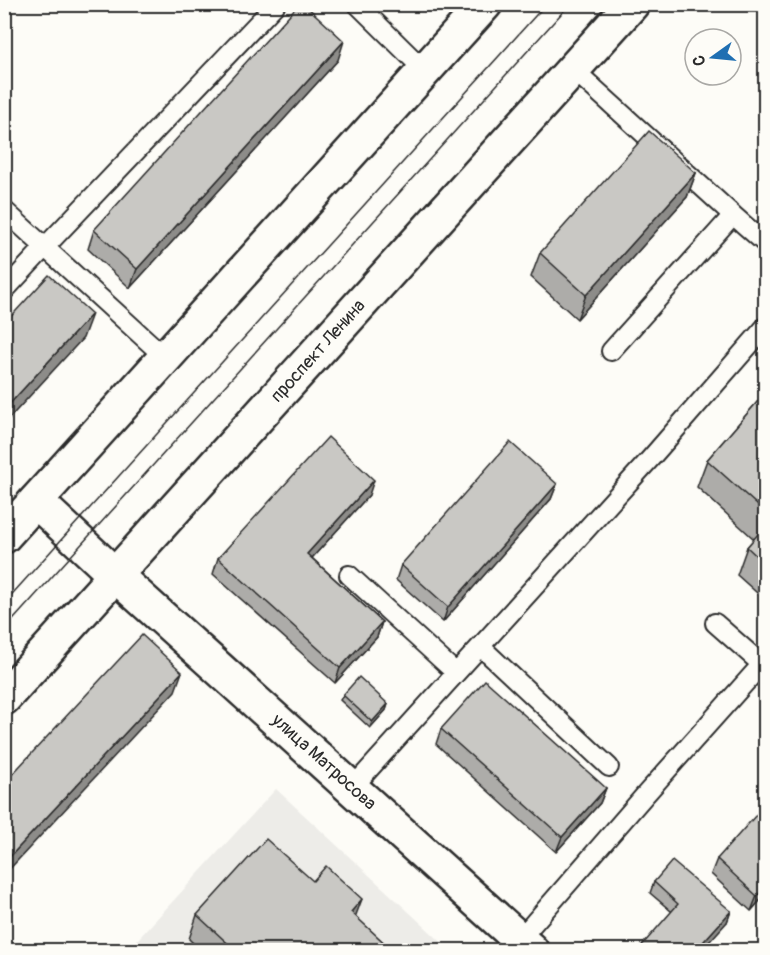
<svg xmlns="http://www.w3.org/2000/svg" width="770" height="955" font-family="Pangolin,sans-serif">
  <style>
    .built { fill: #edece8 }
    .lines { fill: none; stroke-linecap: round; stroke-linejoin: round }
    .lane-casing { stroke: #2b2b2b; stroke-width: 22 }
    .secondary-casing { stroke: #2b2b2b; stroke-width: 38 }
    .primary-casing { stroke: #2b2b2b; stroke-width: 38 }
    .lane { stroke: #fdfcf7; stroke-width: 18 }
    .secondary { stroke: #fdfcf7; stroke-width: 33 }
    .primary { stroke: #fdfcf7; stroke-width: 33 }
    .tram { stroke: #2b2b2b; stroke-width: 1.5 }
    .wall { fill: #adaca9; stroke: #2b2b2b; stroke-width: 1.5 }
    .shaded-wall { fill: #8d8c89; stroke: #2b2b2b; stroke-width: 1.5 }
    .building { fill: #c9c8c4; stroke: #2b2b2b; stroke-width: 1.5 }
    .labels { text-anchor: middle; dominant-baseline: central; stroke-width: 4.5; stroke-linejoin: round; paint-order: stroke }
    .street-label { font-size: 18px; fill: #2b2b2b; stroke: #fdfcf7 }
  </style>
  <rect width="100%" height="100%" fill="#fdfcf7"/>
  <filter id="ink" filterUnits="userSpaceOnUse"><feTurbulence type="fractalNoise" baseFrequency=".0167" numOctaves="2"/><feDisplacementMap in="SourceGraphic" scale="12" xChannelSelector="R" yChannelSelector="G"/><feConvolveMatrix kernelMatrix="1 2 1 2 8 2 1 2 1" color-interpolation-filters="sRGB"/></filter>
  <g filter="url(#ink)">
    <path class="built" d="M 276,789 L 450,950 L 128,950 Z"/>
    <g class="lines">
      <defs>
        <path id="lane" d="M 357,4 L 425,71
          M 574,70 L 733,215 L 611,351
          M 4,210 L 166,358
          M 733,215 L 766,244
          M 4,291 L 45,247 L 276,4
          M 349,575 L 456,673
          M 715,623 L 766,668
          M 481,647 L 609,767
          M 352,788 L 650,459 L 766,326
          M 519,940 L 645,795 L 762,664"/>
        <path id="secondary" d="M 36,501 L 115,575 L 531,950"/>
        <path id="primary" d="M 4,536 L 485,4
          M 4,698 L 632,4"/>
      </defs>
      <use href="#lane" class="lane-casing"/>
      <use href="#secondary" class="secondary-casing"/>
      <use href="#primary" class="primary-casing"/>
      <use href="#lane" class="lane"/>
      <use href="#secondary" class="secondary"/>
      <use href="#primary" class="primary"/>
      <path class="tram" d="M 4,603 L 546,4
        M 4,630 L 570,4"/>
    </g>
    <path class="wall" d="M 338,60 L 130,288 L 88,249 L 94,230 Z
      M 696,173 L 687,197 L 577,319 L 531,277 L 540,253 Z
      M 765,393 L 765,600 L 737,575 L 747,547 L 754,539 L 697,487 L 707,460 Z
      M 557,484 L 551,499 L 443,622 L 396,580 L 401,565 Z
      M 369,495 L 312,558 L 382,622 L 377,637 L 335,683 L 213,574 L 218,558 Z
      M 343,695 L 388,704 L 386,710 L 370,728 L 340,700 Z
      M 441,729 L 606,788 L 600,803 L 556,852 L 436,744 Z
      M 717,859 L 765,895 L 751,911 L 711,874 Z
      M 313,881 L 356,917 L 393,951 L 201,951 L 189,939 L 197,915 Z
      M 654,882 L 731,911 L 727,922 L 671,911 L 650,893 Z"/>
    <path class="shaded-wall" d="M 344,41 L 338,60 L 130,288 L 137,269 Z
      M 696,173 L 687,197 L 577,319 L 586,295 Z
      M 92,314 L 83,338 L 4,424 L 4,410 Z
      M 374,480 L 369,495 L 302,569 L 307,554 Z
      M 557,484 L 551,499 L 443,622 L 448,607 Z
      M 382,622 L 377,637 L 335,683 L 340,668 Z
      M 182,672 L 175,691 L 4,875 L 4,863 Z
      M 388,704 L 386,710 L 370,728 L 372,722 Z
      M 606,788 L 600,803 L 556,852 L 562,837 Z
      M 765,886 L 765,895 L 751,911 L 757,896 Z
      M 362,899 L 353,923 L 351,912 Z
      M 731,911 L 727,922 L 701,951 L 695,951 Z"/>
    <path class="building" d="M 299,4 L 304,4 L 344,41 L 137,269 L 94,230 Z
      M 649,131 L 696,173 L 586,295 L 540,253 Z
      M 49,275 L 92,314 L 4,410 L 4,324 Z
      M 765,393 L 765,512 L 707,460 Z
      M 328,437 L 374,480 L 307,554 L 382,622 L 340,668 L 218,558 Z
      M 510,442 L 557,484 L 448,607 L 401,565 Z
      M 765,526 L 765,564 L 747,547 Z
      M 142,635 L 182,672 L 4,863 L 4,783 Z
      M 359,677 L 388,704 L 372,722 L 343,695 Z
      M 485,680 L 606,788 L 562,837 L 441,729 Z
      M 765,805 L 765,886 L 757,896 L 717,859 Z
      M 266,839 L 313,881 L 326,866 L 362,899 L 351,912 L 393,951 L 236,951 L 197,915 Z
      M 672,861 L 731,911 L 695,951 L 637,951 L 678,904 L 654,882 Z
      M 740,946 L 746,951 L 736,951 Z"/>
  </g>
  <g class="labels">
    <g class="street-label">
      <text transform="translate(318 351) rotate(-48)">проспект Ленина</text>
      <text transform="translate(324 762) rotate(42)">улица Матросова</text>
    </g>
  </g>
  <rect width="770" height="955" fill="none" stroke="#fdfcf7" stroke-width="24"/>
  <rect x="12" y="12" width="746" height="931" fill="none" stroke="#2b2b2b" stroke-width="2" filter="url(#ink)"/>
  <g transform="translate(713 57) rotate(255)"><circle r="28" fill="#fdfcf7" stroke="#a9a8a5" stroke-width="1.5"/>
  <path d="M0-4.5L10 22L0 15L-10 22Z" fill="#1f6fb2"/>
  <text y="-9" font-size="16" font-weight="bold" text-anchor="middle" fill="#2b2b2b">С</text>
  </g>
</svg>
